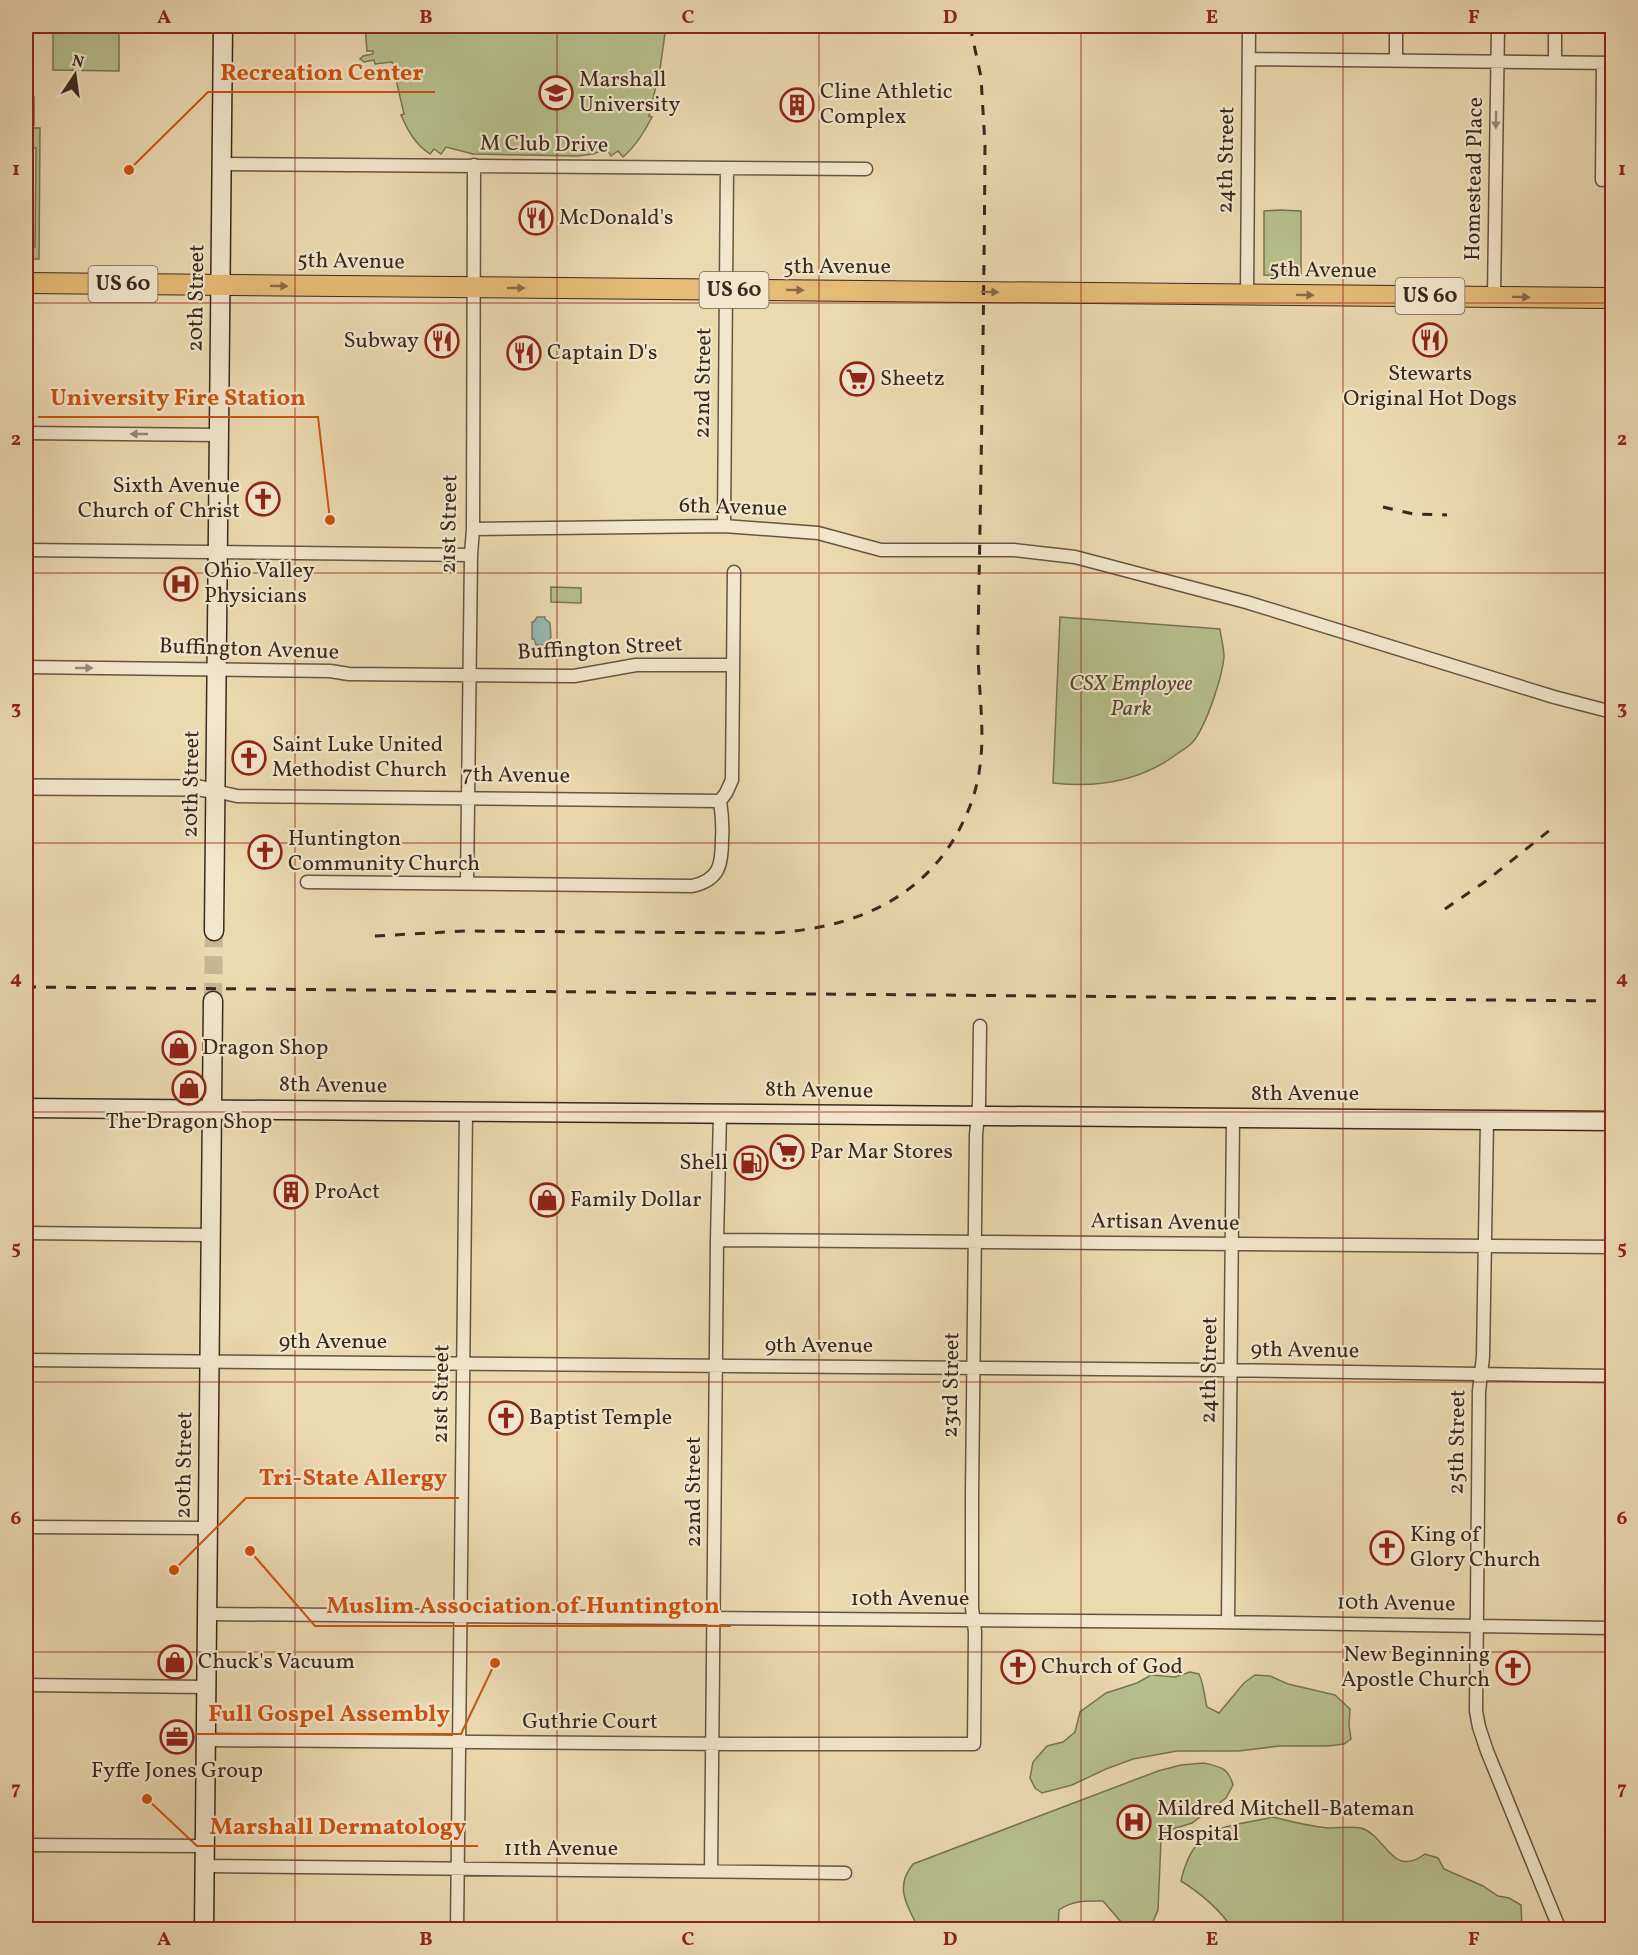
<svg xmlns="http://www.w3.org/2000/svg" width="1638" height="1955" font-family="Vollkorn,serif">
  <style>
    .green { fill: #b6c08c; stroke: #787456; stroke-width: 1.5 }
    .water { fill: #99b9b1; stroke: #737f77; stroke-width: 1.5 }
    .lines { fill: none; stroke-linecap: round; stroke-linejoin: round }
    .secondary-tunnel { stroke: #c8b693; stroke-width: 18; stroke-dasharray: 18 9; stroke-linecap: butt }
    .minor-casing { stroke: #675543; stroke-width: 15 }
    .tertiary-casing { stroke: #675543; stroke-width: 18 }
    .secondary-casing { stroke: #3b291f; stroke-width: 21 }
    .primary-casing { stroke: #3b291f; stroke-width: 22 }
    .minor { stroke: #f2e6cc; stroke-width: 12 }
    .tertiary { stroke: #f2e6cc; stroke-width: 15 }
    .secondary { stroke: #f2e6cc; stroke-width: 18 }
    .primary { stroke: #e6bc78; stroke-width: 20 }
    .rail { stroke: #3b291f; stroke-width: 3; stroke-dasharray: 10 10; stroke-linecap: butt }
    .oneway { fill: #968876 }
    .oneway2 { fill: #886b47 }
    .grid { fill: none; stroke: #8f2418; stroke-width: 1.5; stroke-opacity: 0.55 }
    .labels { text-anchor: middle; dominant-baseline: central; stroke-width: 4.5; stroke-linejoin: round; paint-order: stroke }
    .shield { fill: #f2e6cc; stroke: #726253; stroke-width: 1.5 }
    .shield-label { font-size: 21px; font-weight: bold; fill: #3b291f }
    .poi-label { font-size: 22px; fill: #3b291f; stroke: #f2e6cc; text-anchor: start }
    .street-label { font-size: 22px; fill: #3b291f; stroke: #f2e6cc }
    .park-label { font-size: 22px; font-style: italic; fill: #544735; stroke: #f2e6cc }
    .leader { fill: none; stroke: #ce520f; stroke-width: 2 }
    .callout-dot { fill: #ce520f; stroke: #f2e6cc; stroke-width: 2 }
    .callout-label { font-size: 24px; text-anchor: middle; font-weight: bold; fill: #ce520f; stroke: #f2e6cc; stroke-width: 4.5; stroke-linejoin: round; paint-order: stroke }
    .neatline { fill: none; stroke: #8f2418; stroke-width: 2 }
    .grid-label { font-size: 20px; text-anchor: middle; font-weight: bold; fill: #8f2418 }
  </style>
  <rect width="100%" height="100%" fill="#ebd9b0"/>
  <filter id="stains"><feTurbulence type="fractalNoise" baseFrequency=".00333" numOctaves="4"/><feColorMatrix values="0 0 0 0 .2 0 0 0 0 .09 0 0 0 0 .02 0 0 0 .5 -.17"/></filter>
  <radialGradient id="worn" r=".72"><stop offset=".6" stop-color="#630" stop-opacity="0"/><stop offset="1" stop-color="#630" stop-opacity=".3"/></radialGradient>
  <path class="green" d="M 53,26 L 119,26 L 119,71 L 53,70 Z
    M 365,26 L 666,26 L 660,69 L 649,116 L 652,117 C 644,133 636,146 623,157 L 618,151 L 611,156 L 607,149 L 593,154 L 578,156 L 473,154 L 446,147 L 441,154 L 434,149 L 430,154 C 415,144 408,131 401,115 L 404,114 L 392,62 L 375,64 L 374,60 L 364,62 L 360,59 L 363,56 L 373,54 L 373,51 L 367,51 Z
    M 26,97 L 34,97 L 34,125 L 26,125 Z
    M 26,128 L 40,128 L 39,259 L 26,259 L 26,248 L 35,247 L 36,148 L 26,147 Z
    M 1280,210 L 1301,211 L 1301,276 L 1264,275 L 1264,211 Z
    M 551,587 L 581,588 L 581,603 L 551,602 Z
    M 1060,617 L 1220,629 C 1221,638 1224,648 1224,657 C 1222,678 1206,727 1192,743 C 1188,747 1181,751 1177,754 C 1141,781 1097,788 1053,783 Z
    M 1190,1672 L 1199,1674 C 1204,1684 1204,1696 1207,1707 L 1219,1713 L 1244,1683 L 1255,1675 L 1270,1676 L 1288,1684 L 1335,1695 L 1350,1709 L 1349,1725 L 1351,1739 L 1344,1744 L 1328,1746 L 1279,1746 L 1239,1751 L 1177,1751 L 1133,1759 L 1106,1769 L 1072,1785 L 1042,1793 L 1035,1788 L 1030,1778 L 1033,1762 L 1047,1746 L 1063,1742 L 1075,1732 L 1080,1712 L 1106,1693 L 1137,1683 L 1151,1675 L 1175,1677 Z
    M 1204,1763 C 1220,1767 1228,1767 1233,1785 L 1226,1798 L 1192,1823 L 1173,1829 L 1161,1840 L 1158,1910 L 1150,1929 L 1127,1929 L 1103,1901 C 1087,1901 1073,1900 1059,1910 L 1058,1929 L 919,1929 C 907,1906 894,1887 913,1864 L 1158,1771 L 1181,1765 Z
    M 1273,1817 C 1292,1822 1309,1826 1328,1828 C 1338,1828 1351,1826 1361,1828 C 1386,1835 1391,1879 1425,1854 L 1438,1858 L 1444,1869 L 1483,1886 L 1498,1896 L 1509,1898 L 1521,1905 L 1522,1929 L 1233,1929 C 1219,1909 1202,1894 1181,1881 C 1194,1823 1225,1828 1273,1817 Z"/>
  <path class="water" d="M 537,617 L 545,617 L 545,619 L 550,623 L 551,637 L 546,645 L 536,645 L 534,639 L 532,639 L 532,622 L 534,622 Z"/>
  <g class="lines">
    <path class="secondary-tunnel" d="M 213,1001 L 214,931"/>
    <defs>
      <path id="minor" d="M 1249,59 L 1612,63
        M 1396,61 L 1396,26
        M 1555,62 L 1555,26
        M 221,164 L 866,169
        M 1602,180 L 1603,63
        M 1247,294 L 1249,26
        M 1494,296 L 1498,26
        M 26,433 L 219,435
        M 724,526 L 727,168
        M 473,529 L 724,526 L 818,533 L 881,550 L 1014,550 L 1075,557 L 1246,602 L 1554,697 L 1612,712
        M 26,550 L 471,555
        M 26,667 L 330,671 L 349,674 L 574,676 L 636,665 L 733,665
        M 215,791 L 237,796 L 720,801
        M 307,882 L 692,886 C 720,880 722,864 722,839 C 723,826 722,814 720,801 L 726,793 L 732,780 L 734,572
        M 467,883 L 471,555 L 473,529 L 474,165
        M 1487,1120 L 1483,1357 L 1479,1391 L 1476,1711 L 1479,1727 L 1487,1751 L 1560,1930
        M 26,1233 L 210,1235
        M 717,1240 L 1612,1247
        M 26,1360 L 1217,1370 L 1612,1376
        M 26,1527 L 208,1528
        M 208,1614 L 1214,1622 L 1612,1628
        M 1228,1622 L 1233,1118
        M 26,1685 L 207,1687
        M 206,1740 L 732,1744 L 974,1744 L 975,1632 L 972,1608 L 972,1494 L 976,1135 L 979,1104 L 980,1026
        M 26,1845 L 205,1846
        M 205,1866 L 845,1873
        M 711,1871 L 717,1240 L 720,1114
        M 457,1930 L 466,1111"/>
      <path id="tertiary" d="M 26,787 L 199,788 L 215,791"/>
      <path id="secondary" d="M 214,931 L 223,26
        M 26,1108 L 1612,1121
        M 204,1930 L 213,1001"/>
      <path id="primary" d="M 26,283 L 1612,298"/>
    </defs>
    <use href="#minor" class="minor-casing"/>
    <use href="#tertiary" class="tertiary-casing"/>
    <use href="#secondary" class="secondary-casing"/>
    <use href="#primary" class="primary-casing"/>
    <use href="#minor" class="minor"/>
    <use href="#tertiary" class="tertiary"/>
    <use href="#secondary" class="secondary"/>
    <use href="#primary" class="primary"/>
    <path class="rail" d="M 1383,507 L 1413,514 L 1447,515
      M 1445,909 L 1486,881 L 1550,830
      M 375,936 L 465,931 L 767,933 C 850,930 927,900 964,820 C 994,758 977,704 978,639 C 981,474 984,310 985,145 L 981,77 L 970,26
      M 26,987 L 1612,1001"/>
  </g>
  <defs><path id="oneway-solid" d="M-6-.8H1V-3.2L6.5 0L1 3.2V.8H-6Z" transform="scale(1.5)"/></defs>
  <g class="oneway">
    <use href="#oneway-solid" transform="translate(1496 120) rotate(91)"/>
    <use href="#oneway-solid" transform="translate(139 434) rotate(-180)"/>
    <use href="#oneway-solid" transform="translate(84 668)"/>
  </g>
  <g class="oneway2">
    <use href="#oneway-solid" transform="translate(279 286) rotate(1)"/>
    <use href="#oneway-solid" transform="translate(516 288)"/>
    <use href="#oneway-solid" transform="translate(795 290) rotate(1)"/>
    <use href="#oneway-solid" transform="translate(990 292) rotate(1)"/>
    <use href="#oneway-solid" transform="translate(1305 295) rotate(1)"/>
    <use href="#oneway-solid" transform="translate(1521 297) rotate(1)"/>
  </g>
  <path class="grid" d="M 295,26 L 295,1930M 557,26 L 557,1930M 819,26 L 819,1930M 1081,26 L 1081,1930M 1343,26 L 1343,1930M 26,303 L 1612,303M 26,573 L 1612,573M 26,843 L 1612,843M 26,1112 L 1612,1112M 26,1382 L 1612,1382M 26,1652 L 1612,1652"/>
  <defs>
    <symbol id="university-ring" viewBox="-11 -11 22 22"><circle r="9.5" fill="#f2e6cc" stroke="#8f2418" stroke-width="1.5"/><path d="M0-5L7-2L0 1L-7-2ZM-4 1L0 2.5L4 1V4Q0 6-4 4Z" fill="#8f2418"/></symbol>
    <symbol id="building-ring" viewBox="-11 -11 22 22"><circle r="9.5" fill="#f2e6cc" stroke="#8f2418" stroke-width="1.5"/><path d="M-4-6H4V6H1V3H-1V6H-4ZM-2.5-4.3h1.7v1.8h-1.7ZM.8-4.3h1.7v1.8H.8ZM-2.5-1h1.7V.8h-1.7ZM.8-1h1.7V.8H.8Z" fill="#8f2418"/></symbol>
    <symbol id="restaurant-ring" viewBox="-11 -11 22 22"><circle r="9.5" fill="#f2e6cc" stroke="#8f2418" stroke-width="1.5"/><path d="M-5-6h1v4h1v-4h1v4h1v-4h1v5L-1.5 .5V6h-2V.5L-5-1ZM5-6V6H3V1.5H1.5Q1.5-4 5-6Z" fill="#8f2418"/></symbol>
    <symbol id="supermarket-ring" viewBox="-11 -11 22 22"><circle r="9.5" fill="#f2e6cc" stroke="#8f2418" stroke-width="1.5"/><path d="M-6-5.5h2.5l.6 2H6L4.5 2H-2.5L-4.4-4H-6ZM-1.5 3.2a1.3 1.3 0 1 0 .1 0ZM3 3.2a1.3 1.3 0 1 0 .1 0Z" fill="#8f2418"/></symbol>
    <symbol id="church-ring" viewBox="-11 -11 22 22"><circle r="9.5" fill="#f2e6cc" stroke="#8f2418" stroke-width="1.5"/><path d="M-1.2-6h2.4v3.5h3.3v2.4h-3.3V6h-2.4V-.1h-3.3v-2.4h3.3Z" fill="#8f2418"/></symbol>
    <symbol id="hospital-ring" viewBox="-11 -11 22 22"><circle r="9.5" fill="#f2e6cc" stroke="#8f2418" stroke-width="1.5"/><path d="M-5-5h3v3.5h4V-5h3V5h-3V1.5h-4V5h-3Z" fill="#8f2418"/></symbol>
    <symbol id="shop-ring" viewBox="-11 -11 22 22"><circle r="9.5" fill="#f2e6cc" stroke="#8f2418" stroke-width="1.5"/><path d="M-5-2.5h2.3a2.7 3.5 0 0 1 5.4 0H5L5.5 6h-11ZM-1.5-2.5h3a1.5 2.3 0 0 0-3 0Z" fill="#8f2418"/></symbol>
    <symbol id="fuel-ring" viewBox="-11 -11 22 22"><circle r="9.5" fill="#f2e6cc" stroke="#8f2418" stroke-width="1.5"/><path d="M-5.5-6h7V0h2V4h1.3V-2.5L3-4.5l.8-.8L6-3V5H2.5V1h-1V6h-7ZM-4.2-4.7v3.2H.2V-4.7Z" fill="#8f2418"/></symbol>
    <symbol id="office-ring" viewBox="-11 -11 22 22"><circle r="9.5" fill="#f2e6cc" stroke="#8f2418" stroke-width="1.5"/><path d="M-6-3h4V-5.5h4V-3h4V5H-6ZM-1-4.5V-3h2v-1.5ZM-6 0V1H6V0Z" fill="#8f2418"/></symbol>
  </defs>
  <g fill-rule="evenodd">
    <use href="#university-ring" x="537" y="74" width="38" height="38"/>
    <use href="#building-ring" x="778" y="86" width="38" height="38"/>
    <use href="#restaurant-ring" x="517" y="199" width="38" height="38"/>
    <use href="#restaurant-ring" x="1411" y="321" width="38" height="38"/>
    <use href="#restaurant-ring" x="423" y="322" width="38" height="38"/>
    <use href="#restaurant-ring" x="505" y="334" width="38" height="38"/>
    <use href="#supermarket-ring" x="838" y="360" width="38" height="38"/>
    <use href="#church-ring" x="244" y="480" width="38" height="38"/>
    <use href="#hospital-ring" x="162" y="565" width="38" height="38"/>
    <use href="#church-ring" x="230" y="739" width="38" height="38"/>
    <use href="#church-ring" x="246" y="833" width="38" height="38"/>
    <use href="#shop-ring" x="160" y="1029" width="38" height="38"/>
    <use href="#shop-ring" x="170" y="1069" width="38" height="38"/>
    <use href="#supermarket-ring" x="768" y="1133" width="38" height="38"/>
    <use href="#fuel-ring" x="732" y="1144" width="38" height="38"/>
    <use href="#building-ring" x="272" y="1173" width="38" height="38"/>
    <use href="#shop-ring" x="528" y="1181" width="38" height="38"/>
    <use href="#church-ring" x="487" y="1399" width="38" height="38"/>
    <use href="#church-ring" x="1368" y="1529" width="38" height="38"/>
    <use href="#shop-ring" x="156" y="1643" width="38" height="38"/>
    <use href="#church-ring" x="999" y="1648" width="38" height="38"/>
    <use href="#church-ring" x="1494" y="1649" width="38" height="38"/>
    <use href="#office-ring" x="158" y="1718" width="38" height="38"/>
    <use href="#hospital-ring" x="1115" y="1803" width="38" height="38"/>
  </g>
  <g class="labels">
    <g class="shield">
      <rect x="88.5" y="266" width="69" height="36" rx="4.5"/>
      <rect x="699.5" y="272" width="69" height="36" rx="4.5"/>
      <rect x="1395.5" y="278" width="69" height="36" rx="4.5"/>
    </g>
    <g class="shield-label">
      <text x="123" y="284">US 60</text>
      <text x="734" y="290">US 60</text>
      <text x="1430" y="296">US 60</text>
    </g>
    <g class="poi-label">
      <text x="579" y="80">Marshall<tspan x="579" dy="25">University</tspan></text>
      <text x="820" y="92">Cline Athletic<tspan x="820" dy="25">Complex</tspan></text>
      <text x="559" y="218">McDonald's</text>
      <text x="419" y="341" text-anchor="end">Subway</text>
      <text x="547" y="353">Captain D's</text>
      <text x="1430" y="374" text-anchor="middle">Stewarts<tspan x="1430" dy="25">Original Hot Dogs</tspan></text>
      <text x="880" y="379">Sheetz</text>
      <text x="240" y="486" text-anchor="end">Sixth Avenue<tspan x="240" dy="25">Church of Christ</tspan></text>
      <text x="204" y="571">Ohio Valley<tspan x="204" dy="25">Physicians</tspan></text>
      <text x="272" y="745">Saint Luke United<tspan x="272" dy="25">Methodist Church</tspan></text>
      <text x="288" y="839">Huntington<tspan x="288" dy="25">Community Church</tspan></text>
      <text x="202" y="1048">Dragon Shop</text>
      <text x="189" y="1122" text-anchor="middle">The Dragon Shop</text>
      <text x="810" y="1152">Par Mar Stores</text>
      <text x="728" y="1163" text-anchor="end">Shell</text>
      <text x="314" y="1192">ProAct</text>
      <text x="570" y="1200">Family Dollar</text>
      <text x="529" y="1418">Baptist Temple</text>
      <text x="1410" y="1535">King of<tspan x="1410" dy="25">Glory Church</tspan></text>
      <text x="1490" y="1655" text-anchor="end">New Beginning<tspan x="1490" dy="25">Apostle Church</tspan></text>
      <text x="198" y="1662">Chuck's Vacuum</text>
      <text x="1041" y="1667">Church of God</text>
      <text x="177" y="1771" text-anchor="middle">Fyffe Jones Group</text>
      <text x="1157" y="1809">Mildred Mitchell-Bateman<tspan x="1157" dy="25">Hospital</tspan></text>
    </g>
    <g class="street-label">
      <text transform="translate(544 145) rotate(1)">M Club Drive</text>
      <text transform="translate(1227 160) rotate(-89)">24th Street</text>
      <text transform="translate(1475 179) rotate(-89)">Homestead Place</text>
      <text transform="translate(351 262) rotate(1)">5th Avenue</text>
      <text x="837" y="267">5th Avenue</text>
      <text transform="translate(1323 271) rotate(1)">5th Avenue</text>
      <text transform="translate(197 298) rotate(-89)">20th Street</text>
      <text transform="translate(704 383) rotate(-89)">22nd Street</text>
      <text transform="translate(733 508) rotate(2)">6th Avenue</text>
      <text transform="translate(450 524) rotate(-89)">21st Street</text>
      <text transform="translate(600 649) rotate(-3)">Buffington Street</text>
      <text transform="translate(249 650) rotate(2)">Buffington Avenue</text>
      <text transform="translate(516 776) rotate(1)">7th Avenue</text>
      <text transform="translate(192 784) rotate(-89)">20th Street</text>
      <text transform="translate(333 1086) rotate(1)">8th Avenue</text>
      <text transform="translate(819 1091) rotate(1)">8th Avenue</text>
      <text x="1305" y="1094">8th Avenue</text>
      <text transform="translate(1165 1223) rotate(1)">Artisan Avenue</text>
      <text x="333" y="1342">9th Avenue</text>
      <text x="819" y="1346">9th Avenue</text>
      <text transform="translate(1305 1351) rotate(1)">9th Avenue</text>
      <text transform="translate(1210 1370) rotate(-89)">24th Street</text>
      <text transform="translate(952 1385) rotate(-89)">23rd Street</text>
      <text transform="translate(442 1394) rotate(-89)">21st Street</text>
      <text transform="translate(1458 1442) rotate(-89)">25th Street</text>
      <text transform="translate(185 1465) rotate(-89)">20th Street</text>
      <text transform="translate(694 1492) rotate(-90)">22nd Street</text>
      <text x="910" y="1599">10th Avenue</text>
      <text transform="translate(1396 1604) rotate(1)">10th Avenue</text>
      <text x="590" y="1722">Guthrie Court</text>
      <text x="561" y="1849">11th Avenue</text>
    </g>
    <g class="park-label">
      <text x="1131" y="684">CSX Employee<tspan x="1131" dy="25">Park</tspan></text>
    </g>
  </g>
  <path class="leader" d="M129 170L208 92H435M330 520L318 417H38M174 1570L246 1498H459M250 1551L315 1626H731M495 1663L461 1734H196M147 1799L197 1846H478"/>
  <g class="callout-dot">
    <circle cx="129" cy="170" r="6"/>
    <circle cx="330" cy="520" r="6"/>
    <circle cx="174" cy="1570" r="6"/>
    <circle cx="250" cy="1551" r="6"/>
    <circle cx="495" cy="1663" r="6"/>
    <circle cx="147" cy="1799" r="6"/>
  </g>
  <g class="callout-label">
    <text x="322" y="80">Recreation Center</text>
    <text x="178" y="405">University Fire Station</text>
    <text x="353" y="1485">Tri-State Allergy</text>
    <text x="523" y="1613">Muslim Association of Huntington</text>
    <text x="329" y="1721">Full Gospel Assembly</text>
    <text x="338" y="1834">Marshall Dermatology</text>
  </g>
  <rect width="1638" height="1955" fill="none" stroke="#ebd9b0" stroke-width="66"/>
  <g transform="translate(75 75) rotate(13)" stroke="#f2e6cc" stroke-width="4.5" paint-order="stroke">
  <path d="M0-4.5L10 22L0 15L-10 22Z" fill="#3b291f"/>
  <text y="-9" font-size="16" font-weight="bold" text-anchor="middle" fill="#3b291f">N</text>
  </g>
  <rect x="33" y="33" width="1572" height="1889" class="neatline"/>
  <g class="grid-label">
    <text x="164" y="23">A</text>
    <text x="426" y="23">B</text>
    <text x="688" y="23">C</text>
    <text x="950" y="23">D</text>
    <text x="1212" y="23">E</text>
    <text x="1474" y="23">F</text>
    <text x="16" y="175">1</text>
    <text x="1622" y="175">1</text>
    <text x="16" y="445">2</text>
    <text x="1622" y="445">2</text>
    <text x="16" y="714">3</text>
    <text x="1622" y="714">3</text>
    <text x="16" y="984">4</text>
    <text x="1622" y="984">4</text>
    <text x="16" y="1254">5</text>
    <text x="1622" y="1254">5</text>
    <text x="16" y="1524">6</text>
    <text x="1622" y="1524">6</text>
    <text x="16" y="1794">7</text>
    <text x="1622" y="1794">7</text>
    <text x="164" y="1945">A</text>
    <text x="426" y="1945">B</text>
    <text x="688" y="1945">C</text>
    <text x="950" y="1945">D</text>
    <text x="1212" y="1945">E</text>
    <text x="1474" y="1945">F</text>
  </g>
  <rect width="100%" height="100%" filter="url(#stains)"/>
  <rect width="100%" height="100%" fill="url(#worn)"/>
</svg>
